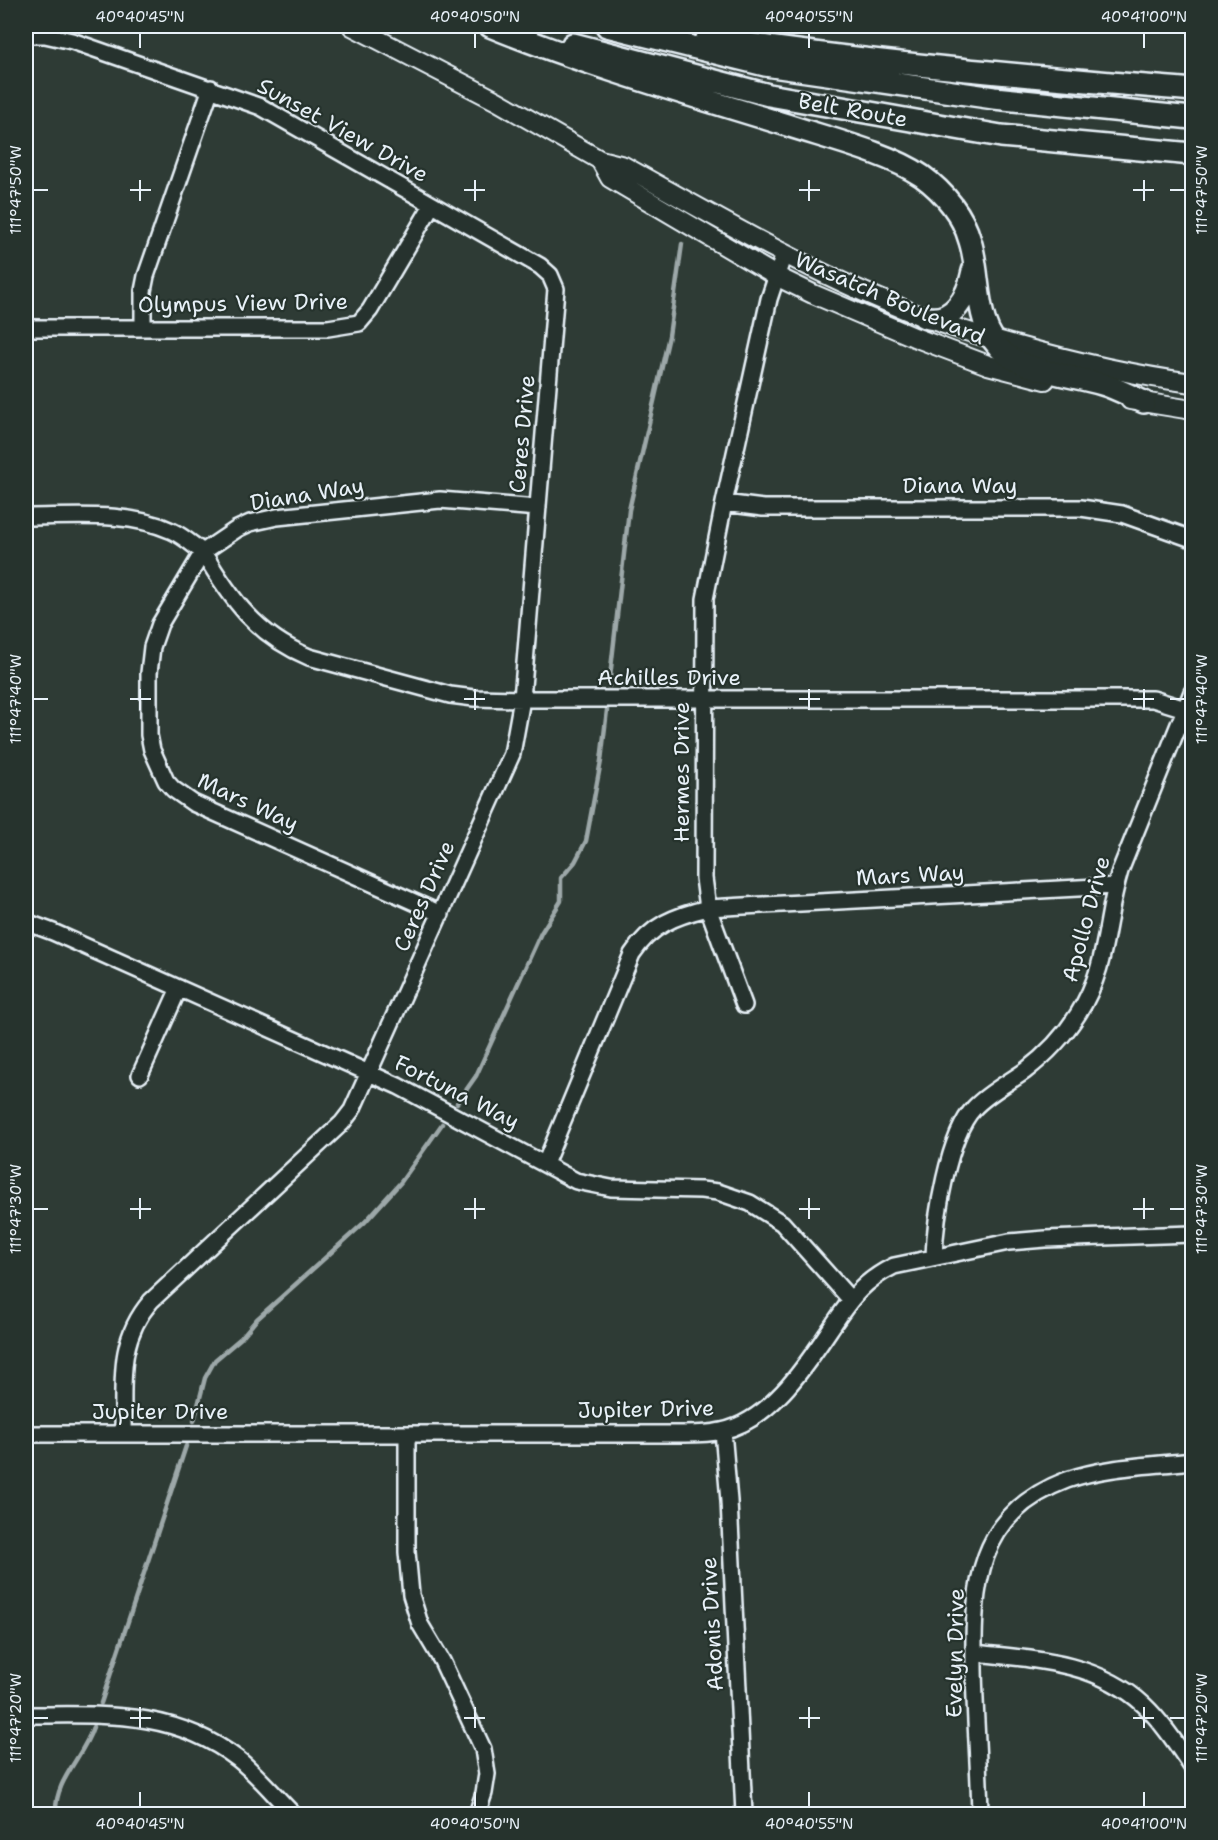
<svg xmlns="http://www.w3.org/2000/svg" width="1218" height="1840" font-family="'Shantell Sans',sans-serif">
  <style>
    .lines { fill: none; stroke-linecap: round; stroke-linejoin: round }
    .stream { stroke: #9da8a9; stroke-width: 4.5 }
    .minor-casing { stroke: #e8f1f8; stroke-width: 20 }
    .major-casing { stroke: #e8f1f8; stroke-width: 22 }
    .highway-casing { stroke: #e8f1f8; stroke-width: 26 }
    .minor { stroke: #26332d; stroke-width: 15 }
    .major { stroke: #26332d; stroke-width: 18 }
    .highway { stroke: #26332d; stroke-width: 21 }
    .ticks { fill: none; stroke: #e8f1f8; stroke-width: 2 }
    .labels { text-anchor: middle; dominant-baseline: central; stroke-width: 4.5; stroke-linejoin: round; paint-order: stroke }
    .street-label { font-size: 22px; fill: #e8f1f8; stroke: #26332d }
    .neatline { fill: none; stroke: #e8f1f8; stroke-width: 2 }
    .ticks-label { font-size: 15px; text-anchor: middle; fill: #e8f1f8 }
  </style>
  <rect width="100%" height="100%" fill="#2e3b35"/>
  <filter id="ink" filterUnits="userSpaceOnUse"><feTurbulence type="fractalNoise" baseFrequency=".0167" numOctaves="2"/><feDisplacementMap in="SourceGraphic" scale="12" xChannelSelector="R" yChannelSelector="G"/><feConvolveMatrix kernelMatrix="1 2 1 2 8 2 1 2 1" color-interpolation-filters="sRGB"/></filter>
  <g filter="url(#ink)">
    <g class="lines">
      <path class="stream" d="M 609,686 L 629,510 L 669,336 L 682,244
        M 457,1103 L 476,1076 L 541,933 L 561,901 L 561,878 L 575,862 L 586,841 L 601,761 L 607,710
        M 194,1421 L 205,1378 L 215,1360 L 241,1338 L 257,1319 L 365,1222 L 401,1182 L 442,1124
        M 101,1703 L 186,1446
        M 56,1814 C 54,1780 83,1758 93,1727"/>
      <defs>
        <path id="minor" d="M 26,35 L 45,35 L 72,41 L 261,107 L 540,266 L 550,275 L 556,289 L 522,699 L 512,754 L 352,1110 L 342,1123 L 151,1301 C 116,1341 124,1384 123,1433
          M 26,328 L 328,328 L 359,323 L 370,310 L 432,205
          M 143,328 L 143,291 L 146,276 L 211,88
          M 724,503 L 763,508 L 1081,508 L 1122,514 L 1192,539
          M 26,517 C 73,517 128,511 172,531 C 183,536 193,545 203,552 L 237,529 L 250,523 L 277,517 L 440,500 L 538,508
          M 441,914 L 193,803 L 173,789 L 166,781 L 152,750 L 149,735 L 149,673 L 152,647 L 160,624 L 203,552 C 231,599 256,635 309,657 L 450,695 L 474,698 L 522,699 L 1153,699 L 1185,709
          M 26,922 L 53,932 L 398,1086 L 576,1181 L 611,1188 L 701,1190 L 718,1192 L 750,1203 L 782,1223 L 850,1299
          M 744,1005 L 708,908 L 1115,886
          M 140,1075 L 179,988
          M 545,1164 L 632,954 C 651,925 675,916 708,908 L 704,878 L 705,599 L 724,503 L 769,299 L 784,254
          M 934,1256 C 935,1220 948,1135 974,1108 C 988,1093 1008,1083 1025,1071 C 1046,1055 1064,1036 1078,1014 C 1109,965 1104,923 1120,871 L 1192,692
          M 723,1431 L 729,1501 L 744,1814
          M 26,1434 L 685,1434 C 697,1434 709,1434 721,1431 C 772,1421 808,1362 835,1322 C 853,1296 865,1280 894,1266 L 1009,1242 L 1045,1239 L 1192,1234
          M 407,1434 L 407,1552 L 411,1595 L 420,1624 L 442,1661 L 483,1749 L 487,1774 L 484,1793 L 477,1814
          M 974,1653 C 1033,1659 1098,1662 1144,1705 C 1163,1723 1177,1745 1192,1767
          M 26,1715 C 103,1715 173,1709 238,1759 C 258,1775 275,1796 293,1814
          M 980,1814 C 979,1766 975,1717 974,1669 C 973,1586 976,1514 1067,1480 C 1106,1466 1151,1466 1192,1461"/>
        <path id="major" d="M 352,26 L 497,101 L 600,160 L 624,166 C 714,216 803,268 899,307 C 929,320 961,330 993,339 C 1059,358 1125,374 1192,383
          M 600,160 L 610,178 L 776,276 L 813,294 L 914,337 L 988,365 L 1045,380
          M 1130,400 L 1192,410"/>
        <path id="highway" d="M 490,26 C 586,65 687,94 787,125 C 826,138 889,153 922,176 C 944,192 963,215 970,241 C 982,278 972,327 1007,355 C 1028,371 1076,376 1102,384 C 1116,388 1130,396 1144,402
          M 607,26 L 765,65 L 994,98 L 1192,118
          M 707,38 C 868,63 1030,76 1192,90
          M 573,44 L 769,95 L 1001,136 L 1192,154
          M 924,317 C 953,325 968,296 973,271"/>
      </defs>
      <use href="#minor" class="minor-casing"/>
      <use href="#major" class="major-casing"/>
      <use href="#highway" class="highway-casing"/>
      <use href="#minor" class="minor"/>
      <use href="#major" class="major"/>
      <use href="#highway" class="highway"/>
    </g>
  </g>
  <path class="ticks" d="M 140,33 L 140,48M 475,33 L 475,48M 809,33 L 809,48M 1144,33 L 1144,48M 140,180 L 140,201M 475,180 L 475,201M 809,180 L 809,201M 1144,180 L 1144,201M 33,190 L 48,190M 130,190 L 151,190M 464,190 L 485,190M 799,190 L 820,190M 1133,190 L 1154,190M 1170,190 L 1185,190M 140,689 L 140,710M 475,689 L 475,710M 809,689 L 809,710M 1144,689 L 1144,710M 33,699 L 48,699M 130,699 L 151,699M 464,699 L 485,699M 799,699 L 820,699M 1133,699 L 1154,699M 1170,699 L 1185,699M 140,1198 L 140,1219M 475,1198 L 475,1219M 809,1198 L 809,1219M 1144,1198 L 1144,1219M 33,1209 L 48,1209M 130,1209 L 151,1209M 464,1209 L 485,1209M 799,1209 L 820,1209M 1133,1209 L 1154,1209M 1170,1209 L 1185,1209M 140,1707 L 140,1728M 475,1707 L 475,1728M 809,1707 L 809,1728M 1144,1707 L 1144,1728M 33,1718 L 48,1718M 130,1718 L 151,1718M 464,1718 L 485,1718M 799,1718 L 820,1718M 1133,1718 L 1154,1718M 1170,1718 L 1185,1718M 140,1792 L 140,1807M 475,1792 L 475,1807M 809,1792 L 809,1807M 1144,1792 L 1144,1807"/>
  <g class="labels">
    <g class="street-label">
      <text transform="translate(853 110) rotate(10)">Belt Route</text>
      <text transform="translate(343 130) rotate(29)">Sunset View Drive</text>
      <text transform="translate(890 298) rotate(23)">Wasatch Boulevard</text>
      <text transform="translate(243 303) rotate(-1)">Olympus View Drive</text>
      <text transform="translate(522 434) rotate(-85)">Ceres Drive</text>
      <text x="960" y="485">Diana Way</text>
      <text transform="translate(307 494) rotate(-9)">Diana Way</text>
      <text x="669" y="677">Achilles Drive</text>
      <text transform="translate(681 772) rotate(-90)">Hermes Drive</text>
      <text transform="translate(248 802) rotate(25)">Mars Way</text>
      <text transform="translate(910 875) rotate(-3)">Mars Way</text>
      <text transform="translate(424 896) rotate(-66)">Ceres Drive</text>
      <text transform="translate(1086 919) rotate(-75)">Apollo Drive</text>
      <text transform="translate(457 1092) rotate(27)">Fortuna Way</text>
      <text transform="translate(646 1409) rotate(-1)">Jupiter Drive</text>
      <text x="160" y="1411">Jupiter Drive</text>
      <text transform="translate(712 1624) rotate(-93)">Adonis Drive</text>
      <text transform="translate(955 1653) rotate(-89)">Evelyn Drive</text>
    </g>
  </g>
  <rect width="1218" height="1840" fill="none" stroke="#26332d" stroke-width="66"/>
  <rect x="33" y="33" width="1152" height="1774" class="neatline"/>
  <g class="ticks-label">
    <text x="140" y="22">40°40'45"N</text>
    <text x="475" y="22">40°40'50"N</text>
    <text x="809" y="22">40°40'55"N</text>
    <text x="1144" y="22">40°41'00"N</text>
    <text transform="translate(1202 190) rotate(-90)" y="5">111°47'50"W</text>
    <text transform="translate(16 190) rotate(-90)" y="5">111°47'50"W</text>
    <text transform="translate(1202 699) rotate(-90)" y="5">111°47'40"W</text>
    <text transform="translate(16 699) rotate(-90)" y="5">111°47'40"W</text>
    <text transform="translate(1202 1209) rotate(-90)" y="5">111°47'30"W</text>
    <text transform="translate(16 1209) rotate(-90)" y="5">111°47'30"W</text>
    <text transform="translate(16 1718) rotate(-90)" y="5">111°47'20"W</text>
    <text transform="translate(1202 1718) rotate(-90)" y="5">111°47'20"W</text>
    <text x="140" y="1829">40°40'45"N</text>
    <text x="475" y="1829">40°40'50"N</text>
    <text x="809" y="1829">40°40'55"N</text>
    <text x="1144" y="1829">40°41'00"N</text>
  </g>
</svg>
